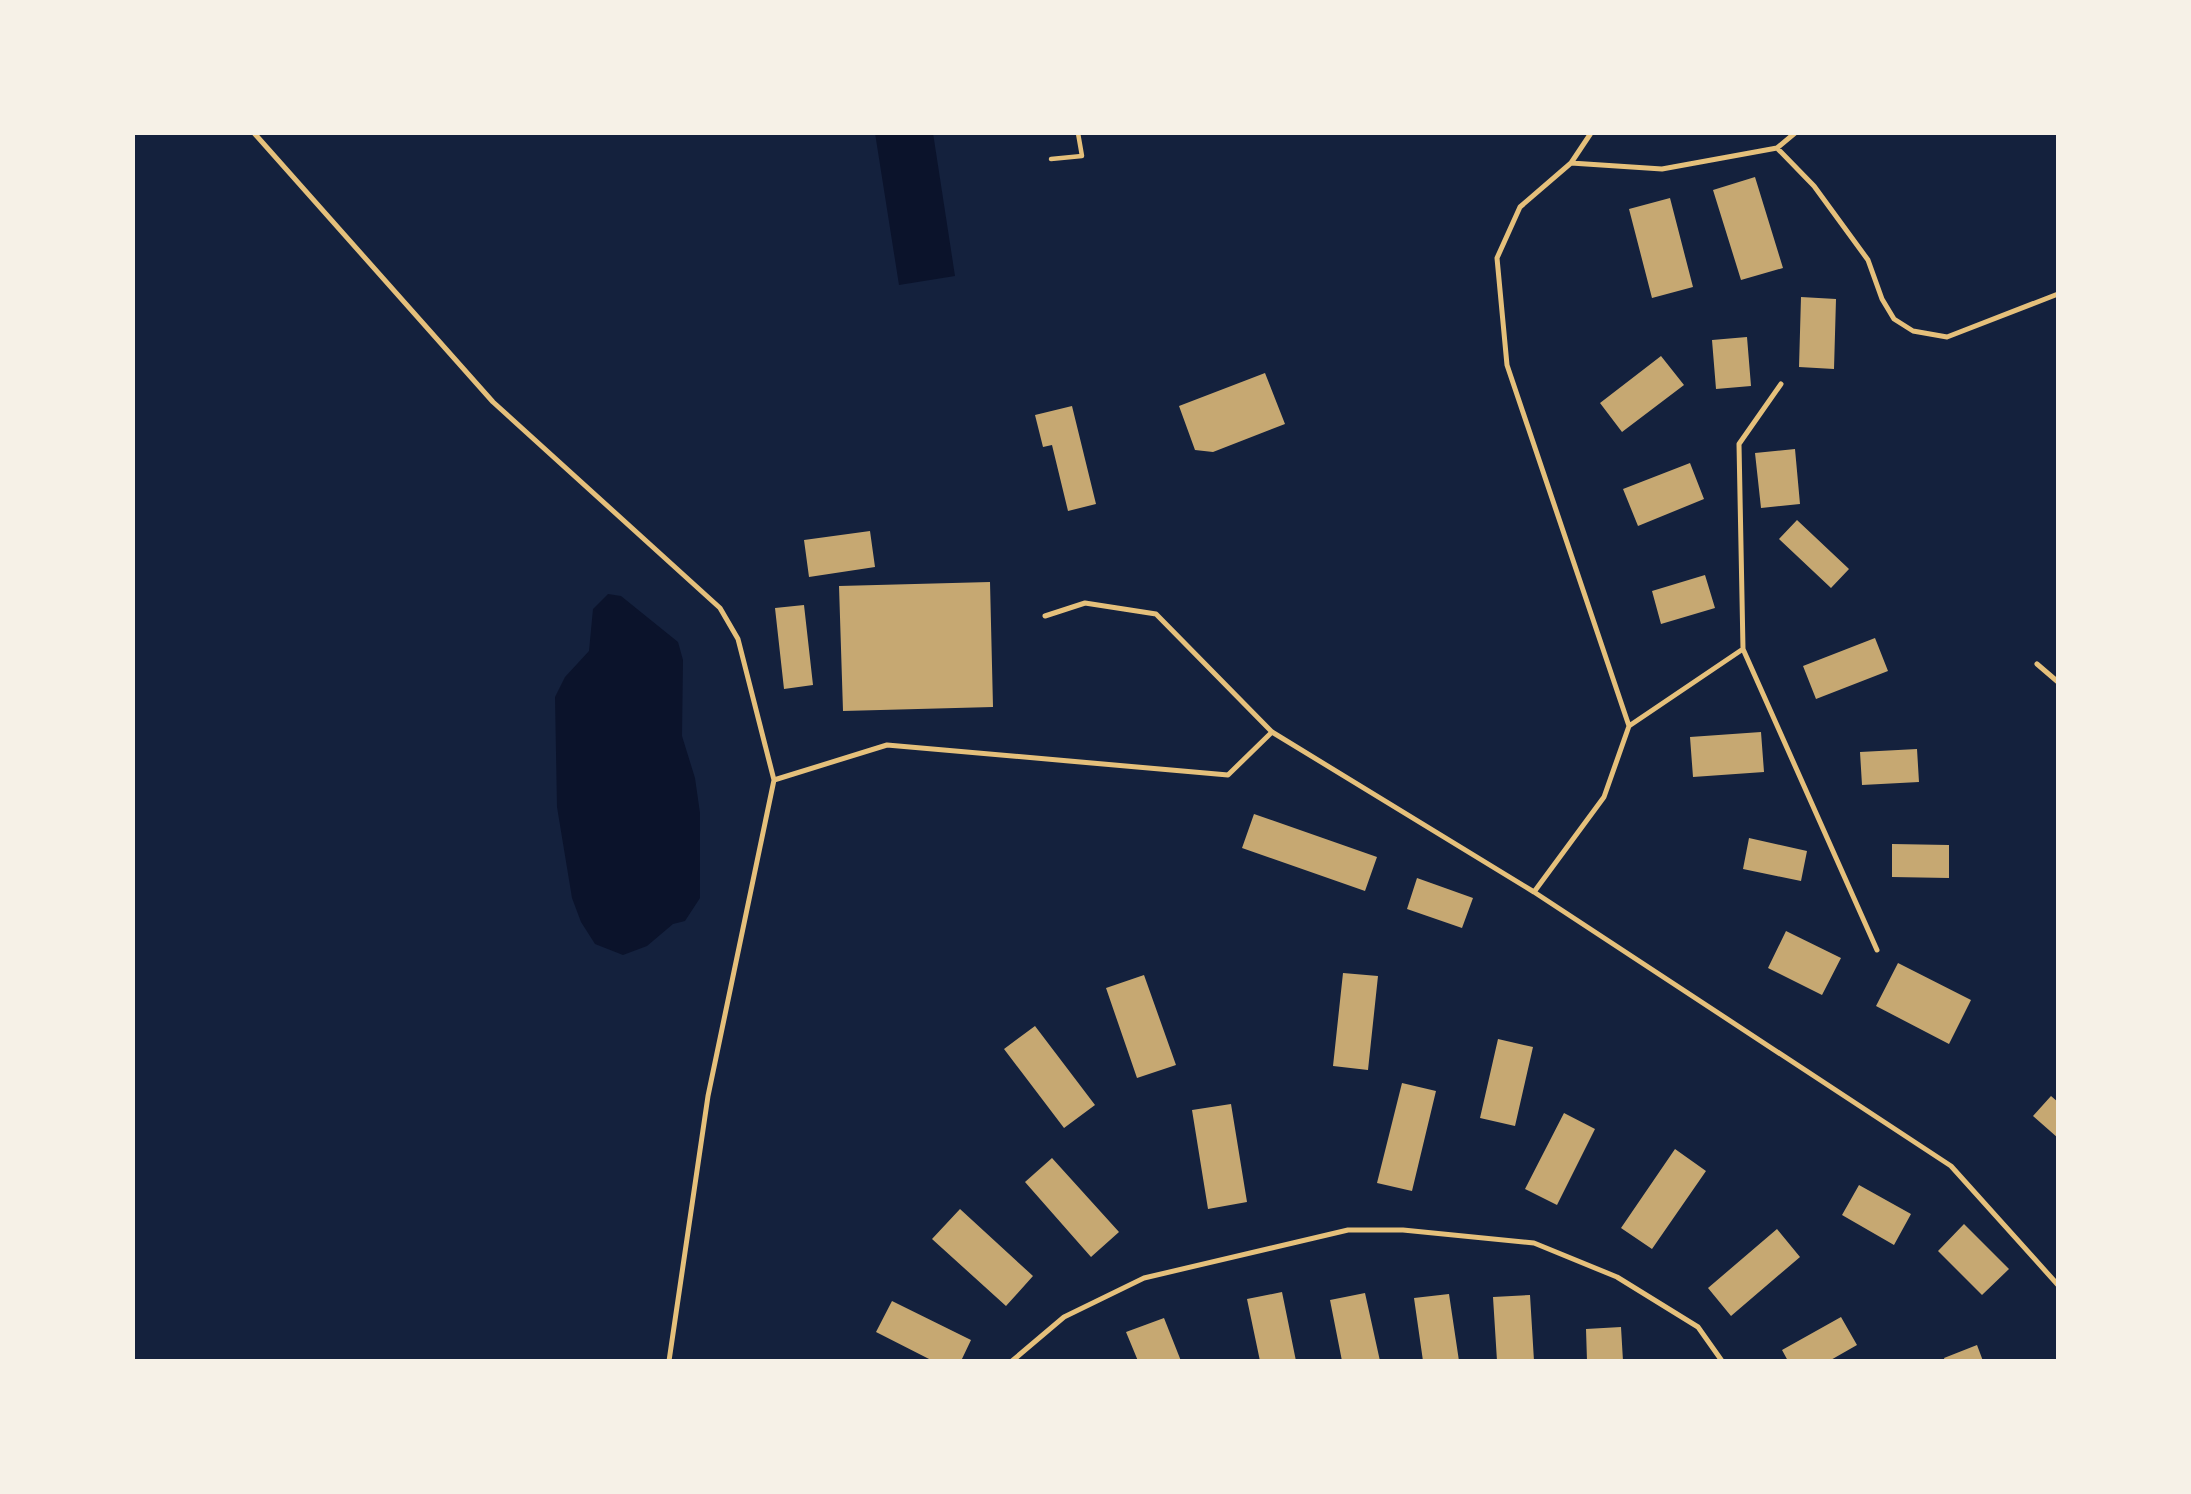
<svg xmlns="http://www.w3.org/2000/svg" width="2191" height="1494" font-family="'Source Sans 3',sans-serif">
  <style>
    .water { fill: #0b132b }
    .building { fill: #c6a872 }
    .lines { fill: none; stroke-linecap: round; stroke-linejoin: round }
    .path { stroke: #e5c07b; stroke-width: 4.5 }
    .service { stroke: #e5c07b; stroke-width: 5 }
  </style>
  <rect width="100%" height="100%" fill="#14213d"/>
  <path class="water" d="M 875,133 L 933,133 L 955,276 L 899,285 Z
    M 608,594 L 621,596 L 678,642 L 683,660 L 682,736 L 695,778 L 700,813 L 700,898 L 685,921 L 673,924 L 647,946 L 623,955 L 595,944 L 581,922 L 572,898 L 557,807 L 555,697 L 565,677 L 589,651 L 593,609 Z"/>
  <path class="building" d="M 1755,177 L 1783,268 L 1741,280 L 1713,190 Z
    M 1670,198 L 1693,287 L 1652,298 L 1629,209 Z
    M 1801,297 L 1836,299 L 1834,369 L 1799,367 Z
    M 1747,337 L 1751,386 L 1716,389 L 1712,340 Z
    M 1661,356 L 1684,385 L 1622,432 L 1600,403 Z
    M 1265,373 L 1285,424 L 1213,452 L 1195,450 L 1179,406 Z
    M 1072,406 L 1096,504 L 1068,511 L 1052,445 L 1043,447 L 1035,415 Z
    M 1795,449 L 1800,504 L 1761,508 L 1755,453 Z
    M 1690,463 L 1704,499 L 1638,526 L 1623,489 Z
    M 1797,520 L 1849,569 L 1831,588 L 1779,539 Z
    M 870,531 L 875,567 L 809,577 L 804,540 Z
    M 1705,575 L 1715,608 L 1661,624 L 1652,591 Z
    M 990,582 L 993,707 L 843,711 L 839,586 Z
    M 804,605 L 813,685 L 784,689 L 775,608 Z
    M 1875,638 L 1888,671 L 1816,699 L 1803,666 Z
    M 1761,732 L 1764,772 L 1693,777 L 1690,737 Z
    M 1917,749 L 1919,782 L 1862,785 L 1860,752 Z
    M 1254,814 L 1377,857 L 1365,891 L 1242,848 Z
    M 1749,838 L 1807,851 L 1801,881 L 1743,869 Z
    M 1892,844 L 1949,845 L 1949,878 L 1892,877 Z
    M 1417,878 L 1473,898 L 1462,928 L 1407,909 Z
    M 1786,931 L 1841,958 L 1822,995 L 1768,968 Z
    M 1898,963 L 1971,1000 L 1949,1044 L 1876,1006 Z
    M 1343,973 L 1378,976 L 1368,1070 L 1333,1066 Z
    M 1144,975 L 1176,1065 L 1137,1078 L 1106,988 Z
    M 1035,1026 L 1095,1105 L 1064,1128 L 1004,1049 Z
    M 1498,1039 L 1533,1047 L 1515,1126 L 1480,1118 Z
    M 1402,1083 L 1436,1091 L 1412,1191 L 1377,1183 Z
    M 2051,1096 L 2058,1102 L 2058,1138 L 2033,1116 Z
    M 1231,1104 L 1247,1202 L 1208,1209 L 1192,1110 Z
    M 1564,1113 L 1595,1129 L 1557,1205 L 1525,1189 Z
    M 1675,1149 L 1706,1171 L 1652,1249 L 1621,1228 Z
    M 1052,1158 L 1119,1232 L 1091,1257 L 1025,1182 Z
    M 1859,1185 L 1911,1214 L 1894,1245 L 1842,1215 Z
    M 960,1209 L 1033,1276 L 1006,1306 L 932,1239 Z
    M 1964,1224 L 2009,1269 L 1982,1295 L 1938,1251 Z
    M 1777,1229 L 1800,1257 L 1731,1316 L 1708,1288 Z
    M 1282,1292 L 1296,1361 L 1260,1361 L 1247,1299 Z
    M 1365,1293 L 1380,1361 L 1342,1361 L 1330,1300 Z
    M 1449,1294 L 1459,1361 L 1423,1361 L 1414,1298 Z
    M 1530,1295 L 1534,1361 L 1497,1361 L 1493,1297 Z
    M 892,1301 L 971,1340 L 961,1361 L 933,1361 L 876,1332 Z
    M 1841,1317 L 1857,1345 L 1829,1361 L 1788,1361 L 1782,1350 Z
    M 1164,1318 L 1181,1361 L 1138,1361 L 1126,1332 Z
    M 1621,1327 L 1623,1361 L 1587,1361 L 1586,1329 Z
    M 1977,1345 L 1983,1361 L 1945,1361 L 1944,1358 Z"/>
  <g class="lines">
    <path class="path" d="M 1051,159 L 1082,156 L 1078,133"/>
    <path class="service" d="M 254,133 L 493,402 L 720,608 L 738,639 L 774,780
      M 1777,148 L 1814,186 L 1868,260 L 1882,299 L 1894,319 L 1913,331 L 1947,337 L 2058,294
      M 1571,163 L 1591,133
      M 1045,616 L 1085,603 L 1156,614 L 1272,732 L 1534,892 L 1951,1166 L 2058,1285
      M 1743,649 L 1877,950
      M 2037,664 L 2058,682
      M 1629,726 L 1743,649 L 1739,444 L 1781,384
      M 1534,892 L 1604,797 L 1629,726 L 1507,365 L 1497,258 L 1520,207 L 1571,163 L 1662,169 L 1777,148 L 1795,133
      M 669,1361 L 708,1096 L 774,780 L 887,745 L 1228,775 L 1272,732
      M 1012,1361 L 1064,1317 L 1144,1278 L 1348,1230 L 1403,1230 L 1534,1243 L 1617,1277 L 1698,1327 L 1722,1361"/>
  </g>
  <rect width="2191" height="1494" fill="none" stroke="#f6f1e7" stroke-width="270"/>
</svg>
